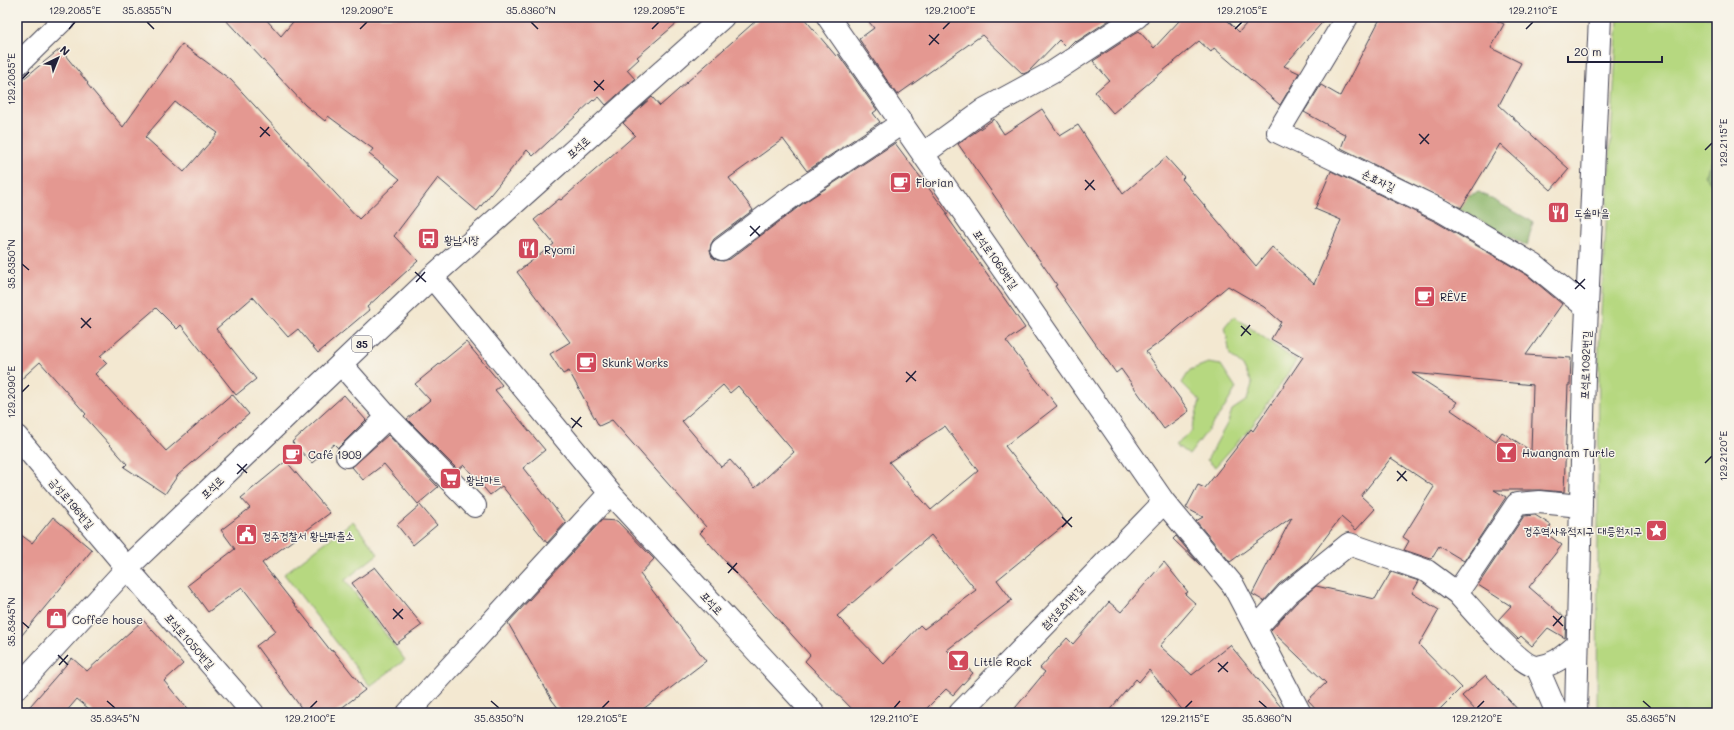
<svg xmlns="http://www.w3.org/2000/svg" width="1734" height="730" font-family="Mali,'Poor Story',sans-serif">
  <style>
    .green { fill: #b6d880; stroke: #6c7d5e }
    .forest { fill: #90b86e; stroke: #596d54 }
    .building { fill: #e49891; fill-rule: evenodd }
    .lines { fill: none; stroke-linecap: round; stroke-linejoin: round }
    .minor-casing { stroke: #414052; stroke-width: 24 }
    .major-casing { stroke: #414052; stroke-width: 24 }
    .minor { stroke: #fff; stroke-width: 22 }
    .major { stroke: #fff; stroke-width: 22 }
    .ticks { fill: none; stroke: #22223b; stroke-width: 1.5 }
    .labels { text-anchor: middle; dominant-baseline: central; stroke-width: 3; stroke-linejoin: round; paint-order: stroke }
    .shield { fill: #f7f3e8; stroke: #62616f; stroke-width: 1 }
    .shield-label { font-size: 10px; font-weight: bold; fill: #22223b }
    .street-label { font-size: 11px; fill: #22223b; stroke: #f7f3e8 }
    .poi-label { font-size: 11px; fill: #22223b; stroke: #f7f3e8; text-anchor: start }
    .neatline { fill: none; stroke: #22223b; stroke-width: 1.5 }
    .ticks-label { font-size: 10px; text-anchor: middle; fill: #22223b }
  </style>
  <rect width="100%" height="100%" fill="#f7f3e8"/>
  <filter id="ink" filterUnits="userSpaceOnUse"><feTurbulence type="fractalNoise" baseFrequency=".025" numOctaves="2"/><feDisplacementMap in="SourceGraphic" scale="8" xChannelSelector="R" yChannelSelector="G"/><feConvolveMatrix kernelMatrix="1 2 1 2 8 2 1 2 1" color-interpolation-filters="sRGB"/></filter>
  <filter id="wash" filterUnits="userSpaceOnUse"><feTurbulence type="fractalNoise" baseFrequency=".012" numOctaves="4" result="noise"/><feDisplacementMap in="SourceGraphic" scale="16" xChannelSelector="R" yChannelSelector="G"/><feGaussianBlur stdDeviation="0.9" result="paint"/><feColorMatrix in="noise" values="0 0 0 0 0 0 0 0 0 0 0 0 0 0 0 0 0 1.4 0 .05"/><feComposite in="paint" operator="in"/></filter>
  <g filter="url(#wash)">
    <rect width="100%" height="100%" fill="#f3e8d1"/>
    <path class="green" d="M 1618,17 L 1717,17 L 1717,713 L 1597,713 L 1599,347 Z
      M 1234,316 L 1296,361 L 1253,425 L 1215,467 L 1207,460 L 1228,422 L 1232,410 L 1247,400 L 1252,384 L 1243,366 L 1230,355 L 1225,326 Z
      M 1208,363 L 1221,365 L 1236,388 L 1225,407 L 1189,455 L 1175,444 L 1191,432 L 1200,401 L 1182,383 L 1190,370 Z
      M 353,521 L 378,554 L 345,580 L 405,660 L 370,686 L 284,574 Z"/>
    <path class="forest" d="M 1717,150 L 1717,190 L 1704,176 Z
      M 1479,192 L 1533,222 L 1527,246 L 1457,208 L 1463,197 Z"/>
    <g id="blocks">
      <path class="building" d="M 223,17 L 264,17 L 281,36 L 297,17 L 684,17 L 637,57 L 639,59 L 627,70 L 635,79 L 606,105 L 599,97 L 594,101 L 593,100 L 533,156 L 527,150 L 477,211 L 438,178 L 394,236 L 418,261 L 367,307 L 369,310 L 318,353 L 298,329 L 288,337 L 253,297 L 216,329 L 256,379 L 236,395 L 181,325 L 177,329 L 156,308 L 100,356 L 107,363 L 95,374 L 166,451 L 232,394 L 249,414 L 178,475 L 165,494 L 124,467 L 127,464 L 84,416 L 86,414 L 40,362 L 17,383 L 17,84 L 60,49 L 88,83 L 87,84 L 123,127 L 182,44 L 231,80 L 359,219 L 400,179 L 369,154 L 373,149 L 328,116 L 325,121 L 305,105 ZM 175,102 L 218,133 L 184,172 L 145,137 Z
        M 760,17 L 803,17 L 836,56 L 838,54 L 877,110 L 873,113 L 880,122 L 807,171 L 783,139 L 729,178 L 753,210 L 714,239 L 711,244 L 710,250 L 712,257 L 717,260 L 723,261 L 730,259 L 805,202 L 895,143 L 948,214 L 946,215 L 1025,328 L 1006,341 L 1057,406 L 1005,446 L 1067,523 L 997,580 L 1012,600 L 947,650 L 973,673 L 953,695 L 946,689 L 922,713 L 856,713 L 805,661 L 810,655 L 700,533 L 706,527 L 612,420 L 599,426 L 569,371 L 563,374 L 550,354 L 570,342 L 517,272 L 554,244 L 534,220 L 559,199 L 561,200 L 635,135 L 623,123 L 652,97 L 660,106 ZM 723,385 L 730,393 L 738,386 L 794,452 L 755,488 L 730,460 L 721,467 L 682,421 ZM 945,426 L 978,471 L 931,510 L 889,462 ZM 931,535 L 976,590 L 924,629 L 920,625 L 884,664 L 837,616 Z
        M 865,17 L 1114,17 L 1076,42 L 1075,40 L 1067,48 L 1059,40 L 1028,72 L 1023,74 L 982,35 L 897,95 L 859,39 L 874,28 Z
        M 1175,17 L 1228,17 L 1226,19 L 1239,32 L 1252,17 L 1327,17 L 1284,66 L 1299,73 L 1280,105 L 1214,48 L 1211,52 L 1199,41 L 1113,113 L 1095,92 L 1109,80 L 1093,61 L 1139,31 L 1154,48 L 1179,21 Z
        M 1381,17 L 1489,17 L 1504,24 L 1491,48 L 1521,63 L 1499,105 L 1569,169 L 1551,190 L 1500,144 L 1461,208 L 1341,148 L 1346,135 L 1304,112 L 1321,85 L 1340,96 Z
        M 1042,109 L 1060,136 L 1078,125 L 1123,194 L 1166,157 L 1184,177 L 1182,179 L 1256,266 L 1272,247 L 1314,284 L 1341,220 L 1315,209 L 1331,171 L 1436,222 L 1527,275 L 1562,304 L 1526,355 L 1571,358 L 1570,385 L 1568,385 L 1564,492 L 1540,490 L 1494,490 L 1506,497 L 1464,561 L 1439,546 L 1431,559 L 1404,550 L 1409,541 L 1403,537 L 1434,487 L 1391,458 L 1361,496 L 1375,509 L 1356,530 L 1341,517 L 1307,562 L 1279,584 L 1264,601 L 1252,594 L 1292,517 L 1230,562 L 1196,521 L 1203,517 L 1186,508 L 1198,485 L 1205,488 L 1251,429 L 1253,431 L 1303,357 L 1271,339 L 1281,322 L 1264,307 L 1228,286 L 1163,340 L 1146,352 L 1189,411 L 1164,429 L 1121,369 L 1116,373 L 1055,286 L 1057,285 L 958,144 L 994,119 L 1004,134 ZM 1412,373 L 1533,385 L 1531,451 L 1502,432 L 1496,441 L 1451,410 L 1457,402 Z
        M 466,342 L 502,385 L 495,390 L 545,450 L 523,468 L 566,522 L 547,543 L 502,486 L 490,495 L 464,465 L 458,470 L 407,419 L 430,400 L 415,384 Z
        M 344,395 L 366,420 L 338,448 L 334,444 L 312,463 L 292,442 Z
        M 388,435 L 438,487 L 418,504 L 384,464 L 363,480 L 352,467 Z
        M 286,461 L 330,513 L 262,563 L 331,651 L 333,650 L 365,690 L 335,713 L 305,713 L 256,646 L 276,631 L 242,587 L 208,612 L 188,585 L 235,549 L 221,530 L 250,508 L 241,498 Z
        M 420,505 L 437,525 L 413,545 L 397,525 Z
        M 1535,515 L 1551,525 L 1546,533 L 1562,545 L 1529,587 L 1566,619 L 1565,638 L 1548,628 L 1532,646 L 1521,636 L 1518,639 L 1498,620 L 1511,606 L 1478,585 L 1524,516 Z
        M 53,517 L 92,550 L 17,641 L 17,532 L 32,543 Z
        M 602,520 L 617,521 L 654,559 L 640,574 L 706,661 L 638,713 L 562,713 L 552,700 L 508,623 Z
        M 1176,536 L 1200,565 L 1173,539 Z
        M 1164,562 L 1188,592 L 1185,594 L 1196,604 L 1160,646 L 1192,675 L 1230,645 L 1286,713 L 1185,713 L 1149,670 L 1139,682 L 1136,679 L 1107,713 L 1011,713 L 1045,672 L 1040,668 L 1067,638 L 1073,644 L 1109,602 L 1121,612 Z
        M 375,567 L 422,625 L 396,644 L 352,583 Z
        M 1391,572 L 1419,581 L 1412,593 L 1439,610 L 1419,645 L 1461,688 L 1436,713 L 1320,713 L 1308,700 L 1326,683 L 1271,630 L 1296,603 L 1316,586 L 1375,599 Z
        M 143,620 L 183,664 L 164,681 L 191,713 L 94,713 L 77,699 L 65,713 L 24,713 L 72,658 L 87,671 Z
        M 1486,675 L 1521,713 L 1478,713 L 1462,696 Z"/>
    </g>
  </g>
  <g filter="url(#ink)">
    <use href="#blocks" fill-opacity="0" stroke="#414052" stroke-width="1"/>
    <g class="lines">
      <defs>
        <path id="minor" d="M 828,17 L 1164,502 L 1233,585 L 1300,713
          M 1347,17 L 1278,132 L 1442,211 L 1534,265 L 1587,308
          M 17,65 L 66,17
          M 923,154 L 985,109 L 1053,72 L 1137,17
          M 722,249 L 798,192 L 902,123
          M 432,277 L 610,493 L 814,713
          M 341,364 L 385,414 L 475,506
          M 17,437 L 127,568 L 253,713
          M 347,456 L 388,417
          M 1256,628 L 1287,594 L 1349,544 L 1427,571 L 1457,593
          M 1577,645 C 1565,655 1555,665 1538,667 C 1521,668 1470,607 1457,593 L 1517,504 L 1539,502 L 1581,506
          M 1537,667 L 1557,713
          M 408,713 L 610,493
          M 960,713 L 1164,502
          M 1576,713 L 1584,375 L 1600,17"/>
        <path id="major" d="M 17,688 L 127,568 L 432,277 L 723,17"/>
      </defs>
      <use href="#minor" class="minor-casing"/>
      <use href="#major" class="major-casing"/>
      <use href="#minor" class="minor"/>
      <use href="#major" class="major"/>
    </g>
  </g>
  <path class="ticks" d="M 147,22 L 154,29M 531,22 L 538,29M 69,29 L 75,22M 360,29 L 367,22M 652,29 L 659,22M 943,29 L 950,22M 1235,29 L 1242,22M 1526,29 L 1533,22M 929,35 L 939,44M 929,45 L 939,34M 22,79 L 29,72M 594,81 L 604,90M 594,91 L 604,80M 260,127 L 270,136M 1419,134 L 1429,144M 260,137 L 269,127M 1420,144 L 1429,134M 1705,150 L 1712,143M 1085,180 L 1095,190M 1085,190 L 1094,180M 750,226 L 760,236M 750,236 L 760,226M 22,264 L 29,270M 415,272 L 426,282M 1575,280 L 1585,289M 416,282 L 425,272M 1575,289 L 1585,279M 81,318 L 91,328M 1241,326 L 1251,335M 81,328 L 91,318M 1241,336 L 1250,325M 906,372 L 916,381M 906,382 L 916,371M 22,392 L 29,385M 571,418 L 582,427M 572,428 L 581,417M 1705,463 L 1712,456M 237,464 L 247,473M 1397,471 L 1407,481M 237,474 L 247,464M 1397,481 L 1406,471M 1062,517 L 1072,527M 1062,527 L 1072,517M 727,563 L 738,573M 728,573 L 737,563M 393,609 L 403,619M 1553,616 L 1563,626M 393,619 L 403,609M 22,622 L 29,628M 1553,626 L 1562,616M 58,655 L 68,665M 1218,663 L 1228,672M 59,665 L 68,655M 1218,672 L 1228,662M 107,701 L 115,708M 491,701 L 499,708M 1259,701 L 1267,708M 1643,701 L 1651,708M 310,708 L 317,701M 602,708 L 609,701M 894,708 L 900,701M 1185,708 L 1192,701M 1477,708 L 1484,701"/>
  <defs>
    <symbol id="cafe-square" viewBox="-11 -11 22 22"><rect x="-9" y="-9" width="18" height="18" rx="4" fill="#d1495b" stroke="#f7f3e8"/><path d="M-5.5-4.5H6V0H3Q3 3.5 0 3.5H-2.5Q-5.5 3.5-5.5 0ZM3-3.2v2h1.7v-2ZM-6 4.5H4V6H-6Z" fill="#fff"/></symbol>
    <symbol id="restaurant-square" viewBox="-11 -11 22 22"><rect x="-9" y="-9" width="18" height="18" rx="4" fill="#d1495b" stroke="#f7f3e8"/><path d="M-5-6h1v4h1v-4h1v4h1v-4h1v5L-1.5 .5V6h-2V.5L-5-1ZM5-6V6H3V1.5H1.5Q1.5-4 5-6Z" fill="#fff"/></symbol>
    <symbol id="bus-square" viewBox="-11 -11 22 22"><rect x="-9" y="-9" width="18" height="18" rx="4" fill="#d1495b" stroke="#f7f3e8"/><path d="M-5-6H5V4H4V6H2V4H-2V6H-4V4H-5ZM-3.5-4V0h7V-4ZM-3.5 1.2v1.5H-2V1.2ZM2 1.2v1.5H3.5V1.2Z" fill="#fff"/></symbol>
    <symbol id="bar-square" viewBox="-11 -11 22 22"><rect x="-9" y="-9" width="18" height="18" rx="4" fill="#d1495b" stroke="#f7f3e8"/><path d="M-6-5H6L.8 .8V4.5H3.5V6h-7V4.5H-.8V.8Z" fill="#fff"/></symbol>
    <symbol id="supermarket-square" viewBox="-11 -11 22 22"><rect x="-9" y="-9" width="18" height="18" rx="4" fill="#d1495b" stroke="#f7f3e8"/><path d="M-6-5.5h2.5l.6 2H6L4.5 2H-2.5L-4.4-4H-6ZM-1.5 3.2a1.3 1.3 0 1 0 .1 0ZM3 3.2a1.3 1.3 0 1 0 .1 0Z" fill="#fff"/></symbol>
    <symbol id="sight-square" viewBox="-11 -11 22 22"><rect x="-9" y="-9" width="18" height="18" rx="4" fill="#d1495b" stroke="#f7f3e8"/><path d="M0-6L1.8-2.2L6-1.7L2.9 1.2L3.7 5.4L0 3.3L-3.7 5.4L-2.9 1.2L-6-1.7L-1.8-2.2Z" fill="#fff"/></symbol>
    <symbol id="civic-square" viewBox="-11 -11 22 22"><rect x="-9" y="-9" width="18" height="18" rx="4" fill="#d1495b" stroke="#f7f3e8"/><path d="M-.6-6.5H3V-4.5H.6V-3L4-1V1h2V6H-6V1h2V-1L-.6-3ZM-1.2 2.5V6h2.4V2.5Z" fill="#fff"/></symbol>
    <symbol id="shop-square" viewBox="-11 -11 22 22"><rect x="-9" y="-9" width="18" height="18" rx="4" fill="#d1495b" stroke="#f7f3e8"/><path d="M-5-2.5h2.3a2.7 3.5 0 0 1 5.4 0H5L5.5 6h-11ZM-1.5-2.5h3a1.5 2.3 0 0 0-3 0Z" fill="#fff"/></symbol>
  </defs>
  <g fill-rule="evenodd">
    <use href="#cafe-square" x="888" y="170" width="25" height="25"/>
    <use href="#restaurant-square" x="1546" y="200" width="25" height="25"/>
    <use href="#bus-square" x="416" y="226" width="25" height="25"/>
    <use href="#restaurant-square" x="516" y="236" width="25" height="25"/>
    <use href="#cafe-square" x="1412" y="284" width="25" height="25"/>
    <use href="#cafe-square" x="574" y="350" width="25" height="25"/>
    <use href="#bar-square" x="1494" y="440" width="25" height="25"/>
    <use href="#cafe-square" x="280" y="442" width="25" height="25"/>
    <use href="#supermarket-square" x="438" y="466" width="25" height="25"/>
    <use href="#sight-square" x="1644" y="518" width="25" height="25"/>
    <use href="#civic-square" x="234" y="522" width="25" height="25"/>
    <use href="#shop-square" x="44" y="606" width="25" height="25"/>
    <use href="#bar-square" x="946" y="648" width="25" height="25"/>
  </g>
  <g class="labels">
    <rect class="shield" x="352" y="336" width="20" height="16" rx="3"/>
    <g class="shield-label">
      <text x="362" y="344">35</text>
    </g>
    <g class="street-label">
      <text transform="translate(578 147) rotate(-42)">포석로</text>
      <text transform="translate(1379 180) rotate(26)">손효자길</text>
      <text transform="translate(996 259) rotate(55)">포석로1068번길</text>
      <text transform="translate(1585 365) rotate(-88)">포석로1092번길</text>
      <text transform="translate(212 487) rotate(-44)">포석로</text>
      <text transform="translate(72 503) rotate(50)">금성로196번길</text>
      <text transform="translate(712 603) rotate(47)">포석로</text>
      <text transform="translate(1062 607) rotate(-46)">첨성로81번길</text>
      <text transform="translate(190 641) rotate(49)">포석로1050번길</text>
    </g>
    <g class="poi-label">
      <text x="916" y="182">Florian</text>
      <text x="1574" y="212">도솔마을</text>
      <text x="444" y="239">황남시장</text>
      <text x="544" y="249">Ryomi</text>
      <text x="1440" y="296">RÊVE</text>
      <text x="602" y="362">Skunk Works</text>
      <text x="1522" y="452">Hwangnam Turtle</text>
      <text x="308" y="454">Café 1909</text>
      <text x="466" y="479">황남마트</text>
      <text x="1642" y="530" text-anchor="end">경주역사유적지구 대릉원지구</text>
      <text x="262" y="535">경주경찰서 황남파출소</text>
      <text x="72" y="619">Coffee house</text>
      <text x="974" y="661">Little Rock</text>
    </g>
  </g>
  <rect width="1734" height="730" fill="none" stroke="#f7f3e8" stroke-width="44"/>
  <g transform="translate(58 58) rotate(43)" stroke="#f7f3e8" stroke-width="3" paint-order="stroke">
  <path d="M0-3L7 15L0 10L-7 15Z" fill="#22223b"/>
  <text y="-6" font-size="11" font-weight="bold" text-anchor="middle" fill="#22223b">N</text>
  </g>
  <path d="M1568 56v6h94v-6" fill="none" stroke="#22223b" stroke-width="2"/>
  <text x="1574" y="56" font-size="12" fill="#22223b" stroke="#f7f3e8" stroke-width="3" paint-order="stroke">20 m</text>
  <rect x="22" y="22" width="1690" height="686" class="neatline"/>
  <g class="ticks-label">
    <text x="75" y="14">129.2085°E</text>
    <text x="147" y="14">35.8355°N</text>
    <text x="367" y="14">129.2090°E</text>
    <text x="531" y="14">35.8360°N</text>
    <text x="659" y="14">129.2095°E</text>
    <text x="950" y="14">129.2100°E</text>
    <text x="1242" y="14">129.2105°E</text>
    <text x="1533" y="14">129.2110°E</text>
    <text transform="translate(11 79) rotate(-90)" y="4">129.2085°E</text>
    <text transform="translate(1723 143) rotate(-90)" y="4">129.2115°E</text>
    <text transform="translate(11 264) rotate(-90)" y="4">35.8350°N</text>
    <text transform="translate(11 392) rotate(-90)" y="4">129.2090°E</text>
    <text transform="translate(1723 456) rotate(-90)" y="4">129.2120°E</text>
    <text transform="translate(11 622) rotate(-90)" y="4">35.8345°N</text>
    <text x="115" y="722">35.8345°N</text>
    <text x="310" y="722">129.2100°E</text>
    <text x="499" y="722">35.8350°N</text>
    <text x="602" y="722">129.2105°E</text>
    <text x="894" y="722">129.2110°E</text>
    <text x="1185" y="722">129.2115°E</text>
    <text x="1267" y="722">35.8360°N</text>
    <text x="1477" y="722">129.2120°E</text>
    <text x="1651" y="722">35.8365°N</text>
  </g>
</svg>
